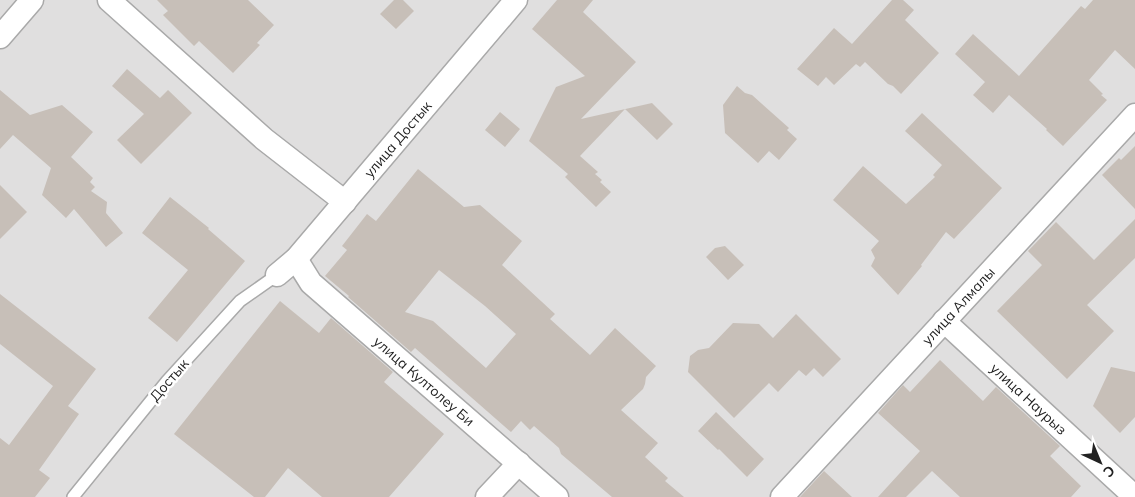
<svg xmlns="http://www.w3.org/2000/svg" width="1135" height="497" font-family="Mulish,sans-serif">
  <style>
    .residential { fill: #e0dfdf }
    .building { fill: #c7bfb8; fill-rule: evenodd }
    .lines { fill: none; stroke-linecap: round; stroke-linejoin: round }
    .service-casing { stroke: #a9a9a9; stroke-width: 14 }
    .minor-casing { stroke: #a9a9a9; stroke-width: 25 }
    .service { stroke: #fff; stroke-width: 11 }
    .minor { stroke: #fff; stroke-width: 22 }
    .labels { text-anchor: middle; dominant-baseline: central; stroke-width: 5; stroke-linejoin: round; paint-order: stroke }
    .street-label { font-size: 14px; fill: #222; stroke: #fff }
  </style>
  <rect width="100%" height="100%" fill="#f2efe9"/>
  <path class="residential" d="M 0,0 L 1135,0 L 1135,497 L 0,497 Z"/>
  <path class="building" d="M 157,0 L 248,0 L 274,25 L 257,43 L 260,45 L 233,73 L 199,41 L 194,46 L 163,15 L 168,11 Z
    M 394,0 L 403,0 L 414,11 L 396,29 L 380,14 Z
    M 557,0 L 593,0 L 583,12 L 636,62 L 581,119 L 652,103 L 673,124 L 657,140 L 625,109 L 580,156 L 598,172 L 595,174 L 602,180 L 600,182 L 611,192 L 596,207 L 565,177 L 568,174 L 529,141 L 556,87 L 585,76 L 532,29 Z
    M 892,0 L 903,0 L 914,10 L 905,20 L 939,53 L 901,94 L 893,86 L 888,84 L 865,62 L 860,67 L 856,64 L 834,85 L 826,77 L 818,86 L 797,69 L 834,28 L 852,44 Z
    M 1093,0 L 1135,0 L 1135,69 L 1115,50 L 1089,80 L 1103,94 L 1101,95 L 1107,100 L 1063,146 L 1046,130 L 1047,129 L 1009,95 L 993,113 L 973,95 L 985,82 L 955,54 L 973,34 L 1019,76 L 1081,6 L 1085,9 Z
    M 127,69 L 160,98 L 168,90 L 192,113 L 141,164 L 117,140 L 144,114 L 112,86 Z
    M 737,86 L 745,93 L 752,95 L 789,128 L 787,130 L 797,139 L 779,160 L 769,151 L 758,163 L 725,133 L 723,105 Z
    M 0,90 L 30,115 L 62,105 L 93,132 L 71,157 L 93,178 L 90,182 L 95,187 L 91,191 L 107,202 L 106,213 L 123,233 L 106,247 L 74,209 L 66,218 L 42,195 L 51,168 L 13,135 L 0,149 Z
    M 500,112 L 520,129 L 505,147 L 485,130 Z
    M 922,113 L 1002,188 L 954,239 L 946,232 L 921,265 L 922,266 L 898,295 L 871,266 L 875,258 L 871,250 L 879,241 L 833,200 L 863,166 L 906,204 L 935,177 L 933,175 L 942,165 L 905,131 Z
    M 1135,146 L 1135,209 L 1102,175 L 1119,158 L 1121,160 Z
    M 418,169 L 464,207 L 480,205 L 522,241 L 502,265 L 555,314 L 550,319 L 590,355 L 615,328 L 656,366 L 646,377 L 645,384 L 643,389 L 621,410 L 658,443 L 645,457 L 668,478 L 665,481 L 684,497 L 612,497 L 561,454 L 559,448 L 534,426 L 530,430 L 521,421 L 511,432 L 415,348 L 411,352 L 348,297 L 349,296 L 325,276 L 347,250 L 342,246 L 367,214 L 376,221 ZM 439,270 L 485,306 L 516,334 L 486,368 L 433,321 L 405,312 Z
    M 0,185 L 27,212 L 0,239 Z
    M 170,197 L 209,228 L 208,229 L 245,261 L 177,342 L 148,318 L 188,270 L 142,233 Z
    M 1135,219 L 1135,258 L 1087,305 L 1114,331 L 1067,379 L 997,311 L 1042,265 L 1028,251 L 1056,222 L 1094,260 Z
    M 725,246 L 744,265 L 728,280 L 706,257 L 715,248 Z
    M 0,294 L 96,369 L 68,406 L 79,414 L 39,470 L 50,478 L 35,497 L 0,497 L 0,438 L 9,445 L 53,386 L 0,344 Z
    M 280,301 L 319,333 L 331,318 L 393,372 L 384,382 L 444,434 L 389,497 L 322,497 L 288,468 L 265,497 L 254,497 L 174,434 Z
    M 796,314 L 841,359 L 823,377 L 814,368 L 806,376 L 799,370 L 778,392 L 769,383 L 734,418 L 688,372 L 690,356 L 698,350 L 709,348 L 733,323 L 759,324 L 773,338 Z
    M 940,360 L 983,401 L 996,387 L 1060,446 L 1050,456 L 1081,486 L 1071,497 L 960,497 L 932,471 L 906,497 L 878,497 L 920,451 L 878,413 L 903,385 L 910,392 Z
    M 1111,367 L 1135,372 L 1135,417 L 1120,433 L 1093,406 Z
    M 716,412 L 764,459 L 747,477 L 719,449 L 718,450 L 698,431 Z
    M 824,471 L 852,497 L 800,497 Z"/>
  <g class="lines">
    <defs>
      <path id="service" d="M 73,497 L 167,381 L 240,301 L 277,275"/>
      <g id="minor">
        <path d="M 109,0 L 264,139 L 345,202"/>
        <path d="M 0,37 L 32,0"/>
        <path id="s1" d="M 296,259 L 311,283 L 557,497"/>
        <path id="s2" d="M 277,275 L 296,259 L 516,0"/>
        <path id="s3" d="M 944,321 L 1135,497"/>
        <path d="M 487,497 L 519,463"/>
        <path id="s4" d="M 782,497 L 1135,115"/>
      </g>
    </defs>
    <use href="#service" class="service-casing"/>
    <use href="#minor" class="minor-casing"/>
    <use href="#service" class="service"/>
    <use href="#minor" class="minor"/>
  </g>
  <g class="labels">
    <g class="street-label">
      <text stroke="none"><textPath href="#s2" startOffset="182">улица Достык</textPath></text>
      <text stroke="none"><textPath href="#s4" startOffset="260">улица Алмалы</textPath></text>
      <text transform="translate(169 380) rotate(-49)">Достык</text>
      <text stroke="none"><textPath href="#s1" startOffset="178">улица Култолеу Би</textPath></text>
      <text stroke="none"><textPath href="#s3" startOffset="115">улица Наурыз</textPath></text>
    </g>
  </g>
  <g transform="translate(1100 462) rotate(136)" stroke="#ffffff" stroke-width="4" paint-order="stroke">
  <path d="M0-4L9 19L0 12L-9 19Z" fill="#222222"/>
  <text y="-8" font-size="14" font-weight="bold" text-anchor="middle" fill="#222222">С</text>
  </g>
</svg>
